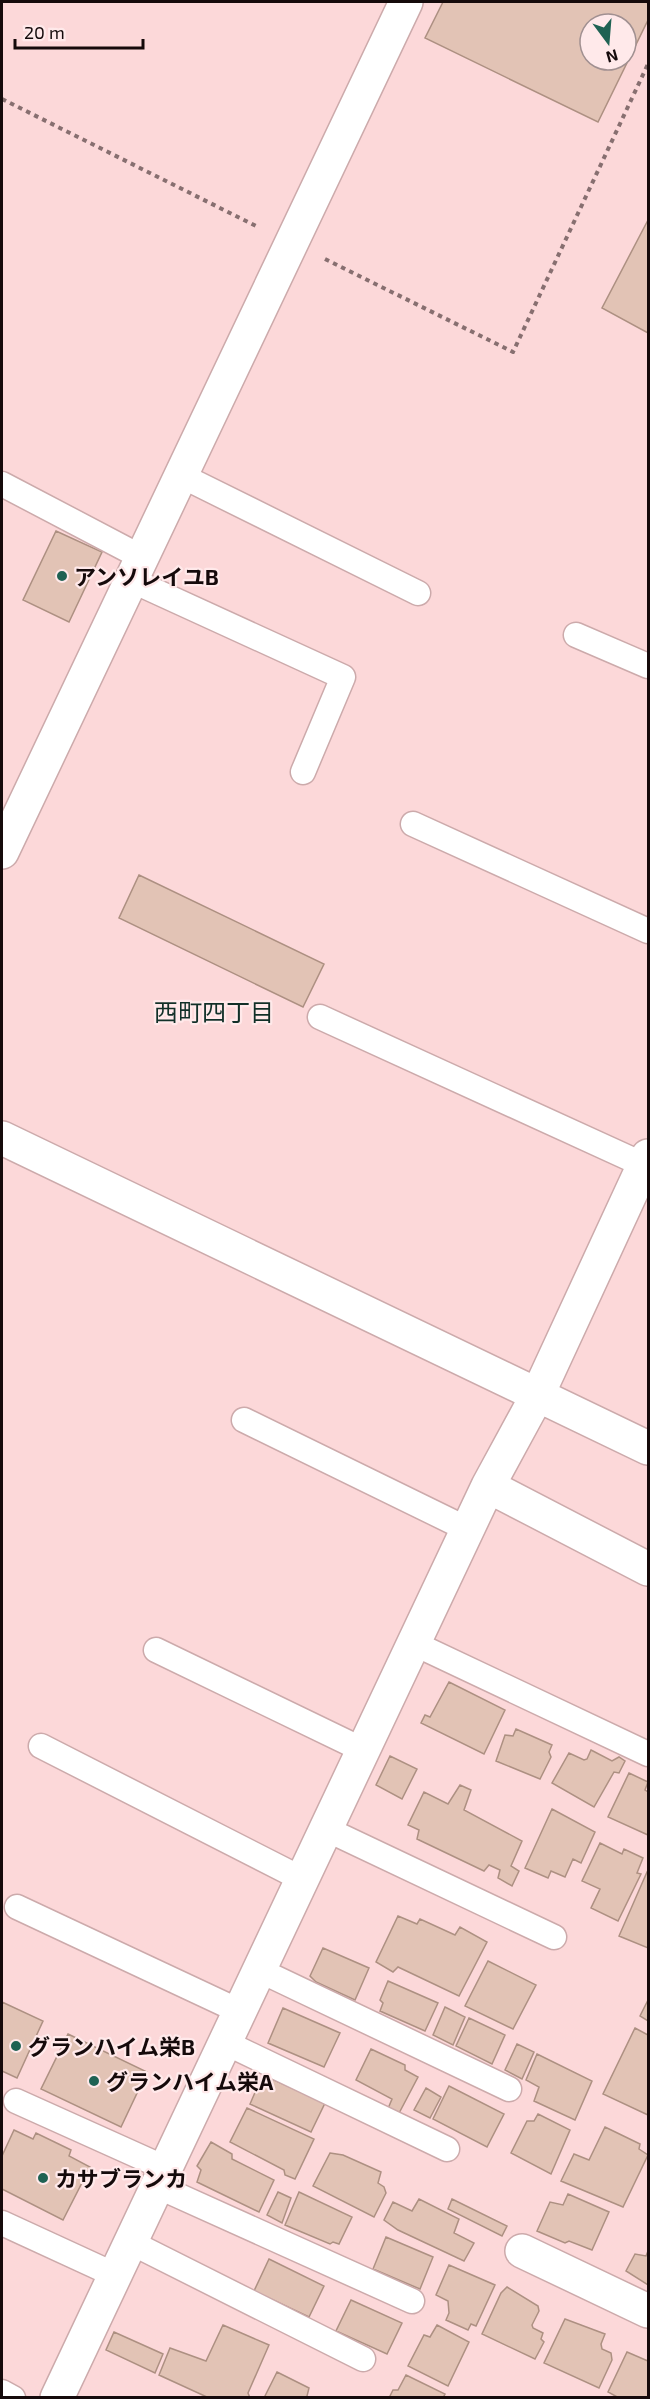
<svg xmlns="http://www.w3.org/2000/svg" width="650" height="2399" font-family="'Exo 2','Noto Sans JP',sans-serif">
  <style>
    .building { fill: #e2c3b5; stroke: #ad9082; stroke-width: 1.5; fill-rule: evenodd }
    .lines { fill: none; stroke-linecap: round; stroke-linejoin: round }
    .service-casing { stroke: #ccaaab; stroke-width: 27 }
    .minor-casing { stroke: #ccaaab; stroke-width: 36 }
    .path { stroke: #876f70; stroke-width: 4; stroke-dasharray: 4.5 4.5; stroke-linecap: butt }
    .service { stroke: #fff; stroke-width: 24 }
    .minor { stroke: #fff; stroke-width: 33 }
    .poi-dot { fill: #1f6253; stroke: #ffe9ea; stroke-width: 2 }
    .labels { text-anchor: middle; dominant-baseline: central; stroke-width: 4.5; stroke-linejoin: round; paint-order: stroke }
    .poi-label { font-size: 22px; font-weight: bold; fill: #150a0b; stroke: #ffe9ea; text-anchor: start }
    .neighbourhood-label { font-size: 24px; fill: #113028; stroke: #ffe9ea }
  </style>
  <rect width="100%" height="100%" fill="#fcd8d9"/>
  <path class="building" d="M 443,2 L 646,2 L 648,3 L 648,20 L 598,122 L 425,38 ZM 590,24 L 626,24 L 626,60 L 590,60 Z
    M 648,220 L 648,333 L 602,308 Z
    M 56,531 L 102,552 L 69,622 L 23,600 Z
    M 139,875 L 324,964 L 303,1007 L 119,918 Z
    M 449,1682 L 505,1710 L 484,1754 L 421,1723 L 425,1715 L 430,1717 Z
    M 516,1729 L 552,1745 L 549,1752 L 551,1757 L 540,1779 L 496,1761 L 505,1735 L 513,1736 Z
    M 591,1750 L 612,1761 L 619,1757 L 625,1761 L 619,1773 L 614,1772 L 594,1807 L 552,1783 L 569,1753 L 584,1760 L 587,1759 Z
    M 390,1756 L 417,1769 L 402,1799 L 376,1785 Z
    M 629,1773 L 648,1782 L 645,1790 L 648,1792 L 648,1835 L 608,1817 Z
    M 460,1785 L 471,1790 L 464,1810 L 522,1841 L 511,1866 L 519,1871 L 512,1886 L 498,1878 L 500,1870 L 489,1865 L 484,1871 L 417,1839 L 419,1830 L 408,1825 L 424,1792 L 448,1804 Z
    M 552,1809 L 595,1832 L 581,1863 L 573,1859 L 565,1877 L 551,1871 L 548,1878 L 525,1868 Z
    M 600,1843 L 622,1854 L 624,1849 L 643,1858 L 637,1873 L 641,1874 L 618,1921 L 591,1908 L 600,1889 L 582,1881 Z
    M 647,1872 L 648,1873 L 648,1948 L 619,1936 Z
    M 398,1916 L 417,1924 L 420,1919 L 455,1935 L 460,1927 L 487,1942 L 459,1996 L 398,1967 L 393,1972 L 376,1962 Z
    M 323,1948 L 369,1968 L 355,2000 L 316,1982 L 310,1976 Z
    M 488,1961 L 536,1985 L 513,2029 L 465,2006 Z
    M 388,1981 L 438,2003 L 425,2031 L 380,2011 L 383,2003 L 380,2000 Z
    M 648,2000 L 648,2021 L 640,2016 Z
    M 2,2002 L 43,2021 L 17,2078 L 2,2071 Z
    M 445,2007 L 465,2017 L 453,2045 L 433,2035 Z
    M 283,2008 L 340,2033 L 324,2067 L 268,2043 Z
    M 469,2018 L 505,2035 L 492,2064 L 456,2046 Z
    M 635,2028 L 648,2035 L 648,2115 L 603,2094 Z
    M 68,2034 L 147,2072 L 121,2127 L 41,2089 Z
    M 517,2044 L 534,2052 L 522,2079 L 505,2070 Z
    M 371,2049 L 405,2065 L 405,2070 L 418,2077 L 397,2117 L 387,2111 L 392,2099 L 356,2080 Z
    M 537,2054 L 592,2081 L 575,2120 L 534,2101 L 539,2087 L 526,2080 Z
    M 272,2079 L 325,2103 L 311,2132 L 250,2104 L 260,2081 L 269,2086 Z
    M 449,2086 L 504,2114 L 487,2147 L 433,2119 Z
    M 426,2088 L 441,2097 L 430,2118 L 414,2110 Z
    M 247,2108 L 314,2139 L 295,2179 L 285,2175 L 284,2170 L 230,2142 Z
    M 538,2114 L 570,2130 L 551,2174 L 511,2153 L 527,2121 L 534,2121 Z
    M 605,2127 L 640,2144 L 639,2149 L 648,2155 L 623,2207 L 561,2181 L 574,2154 L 589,2160 Z
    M 14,2130 L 33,2139 L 36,2133 L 71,2150 L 69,2156 L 90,2167 L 63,2220 L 2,2189 L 2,2156 Z
    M 211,2142 L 232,2154 L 232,2159 L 274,2180 L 259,2212 L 197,2182 L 201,2170 L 197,2166 Z
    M 330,2153 L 343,2155 L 381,2172 L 378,2183 L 384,2187 L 386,2193 L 374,2217 L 313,2186 Z
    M 278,2192 L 291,2198 L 282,2223 L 267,2215 Z
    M 299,2192 L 352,2217 L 339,2244 L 333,2242 L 330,2244 L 285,2225 Z
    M 568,2194 L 609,2212 L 592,2250 L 569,2241 L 565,2243 L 537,2231 L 550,2202 L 563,2205 Z
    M 419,2199 L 459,2219 L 454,2233 L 474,2243 L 464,2261 L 398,2230 L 384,2220 L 393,2202 L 412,2211 Z
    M 452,2199 L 507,2226 L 502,2236 L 448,2209 Z
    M 386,2237 L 433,2257 L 420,2289 L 373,2269 Z
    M 648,2251 L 648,2285 L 626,2271 L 635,2254 L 646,2256 Z
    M 269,2259 L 324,2286 L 309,2317 L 254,2291 Z
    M 449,2265 L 495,2285 L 476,2326 L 471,2324 L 468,2330 L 446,2320 L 449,2313 L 448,2301 L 436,2295 Z
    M 507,2287 L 538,2306 L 539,2311 L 532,2325 L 533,2328 L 543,2333 L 541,2339 L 544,2342 L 535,2359 L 482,2334 L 501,2293 Z
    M 351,2300 L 402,2323 L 387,2354 L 336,2331 Z
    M 565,2319 L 605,2334 L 601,2344 L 602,2349 L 611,2353 L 612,2360 L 599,2388 L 544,2363 Z
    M 223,2325 L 269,2345 L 248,2393 L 250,2398 L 209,2398 L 159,2375 L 170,2348 L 206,2361 Z
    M 437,2325 L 469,2342 L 448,2386 L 408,2366 L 424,2335 L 430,2337 Z
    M 114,2332 L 163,2354 L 155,2373 L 106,2350 Z
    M 627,2352 L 648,2361 L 648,2398 L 619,2398 L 608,2392 Z
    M 277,2372 L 309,2388 L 307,2396 L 311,2398 L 264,2398 Z
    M 406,2375 L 445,2394 L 443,2398 L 389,2398 L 393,2390 L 398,2390 Z"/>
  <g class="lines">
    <defs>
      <path id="service" d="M 180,475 L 418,593
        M 2,484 L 141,557
        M 131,580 L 343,677 L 303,772
        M 576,635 L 648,666
        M 413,824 L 648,931
        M 320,1017 L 644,1165
        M 244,1420 L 467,1529
        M 413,1643 L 648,1754
        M 156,1650 L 363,1750
        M 41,1746 L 302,1879
        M 326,1829 L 554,1937
        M 17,1907 L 239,2011
        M 259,1970 L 509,2089
        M 224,2042 L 447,2149
        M 16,2101 L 165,2168
        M 157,2186 L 412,2301
        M 2,2223 L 115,2275
        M 130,2242 L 363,2359
        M 2,2392 L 13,2398"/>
      <path id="minor" d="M 2,852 L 406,2
        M 2,1138 L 648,1448
        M 488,1486 L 648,1569
        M 522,2251 L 648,2311
        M 57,2398 L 488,1486 L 538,1394 L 648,1156"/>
    </defs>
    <use href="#service" class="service-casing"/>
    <use href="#minor" class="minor-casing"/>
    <path class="path" d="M 2,99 L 256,226
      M 325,259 L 513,352 L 648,64"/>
    <use href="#service" class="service"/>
    <use href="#minor" class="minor"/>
  </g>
  <g class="poi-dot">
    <circle cx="62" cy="576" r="6"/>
    <circle cx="16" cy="2046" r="6"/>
    <circle cx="94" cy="2081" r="6"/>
    <circle cx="43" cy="2178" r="6"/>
  </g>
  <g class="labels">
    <g class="poi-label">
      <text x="74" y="576">アンソレイユB</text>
      <text x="28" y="2046">グランハイム栄B</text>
      <text x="106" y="2081">グランハイム栄A</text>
      <text x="55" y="2178">カサブランカ</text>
    </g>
    <g class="neighbourhood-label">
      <text x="214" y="1011">西町四丁目</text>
    </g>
  </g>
  <rect width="650" height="2399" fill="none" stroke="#150a0b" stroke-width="6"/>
  <g transform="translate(608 42) rotate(164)"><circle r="28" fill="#ffe9ea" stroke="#a19091" stroke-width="1.5"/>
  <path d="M0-4.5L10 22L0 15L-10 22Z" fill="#1f6253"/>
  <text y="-9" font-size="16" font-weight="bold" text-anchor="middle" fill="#150a0b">N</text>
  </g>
  <path d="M15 39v9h128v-9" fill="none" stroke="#150a0b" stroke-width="3"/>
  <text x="24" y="39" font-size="18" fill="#150a0b" stroke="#ffe9ea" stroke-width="4.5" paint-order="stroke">20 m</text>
</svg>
